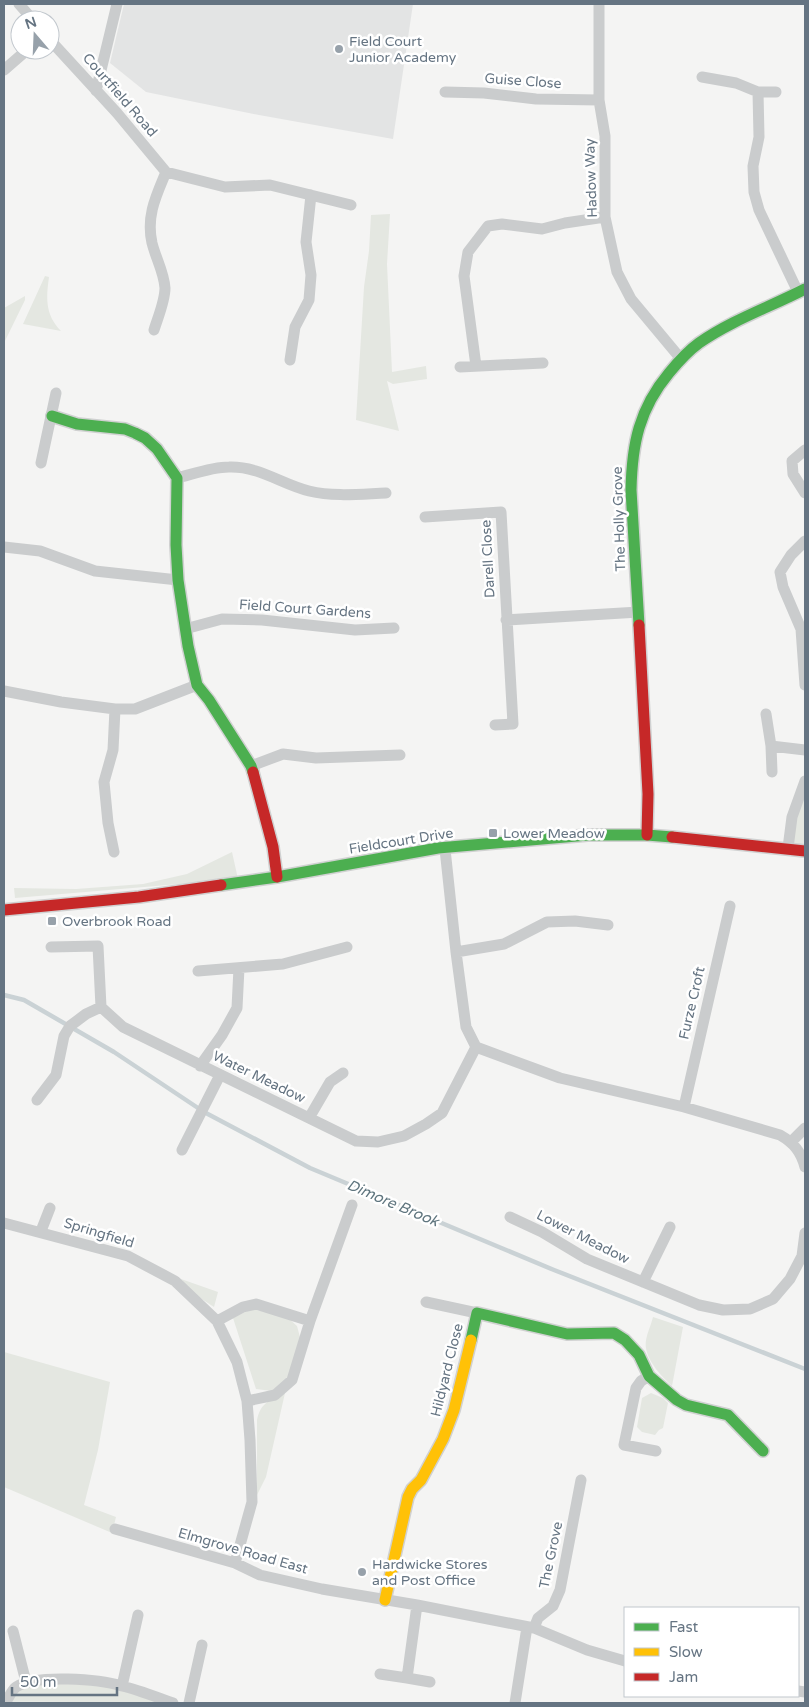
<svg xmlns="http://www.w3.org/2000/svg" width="809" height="1707" font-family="'Varela Round',sans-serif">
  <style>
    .built { fill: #e3e4e4 }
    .green { fill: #e4e7e1 }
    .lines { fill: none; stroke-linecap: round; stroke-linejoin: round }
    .stream { stroke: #cad2d5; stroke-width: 4.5 }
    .fast-casing { stroke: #d0d1d1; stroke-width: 14 }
    .slow-casing { stroke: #d0d1d1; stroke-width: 14 }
    .jam-casing { stroke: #d0d1d1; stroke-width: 14 }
    .street { stroke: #cacccd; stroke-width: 11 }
    .fast { stroke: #4caf50; stroke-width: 11 }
    .slow { stroke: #ffc107; stroke-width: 11 }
    .jam { stroke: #c62828; stroke-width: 11 }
    .poi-dot { fill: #97a1aa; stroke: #fff; stroke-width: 2 }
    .labels { text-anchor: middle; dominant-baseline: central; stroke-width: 5; stroke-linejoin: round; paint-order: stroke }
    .poi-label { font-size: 14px; fill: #657482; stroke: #fff; text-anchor: start }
    .street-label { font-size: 14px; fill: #657482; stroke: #fff }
    .water-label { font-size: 15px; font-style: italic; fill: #60767f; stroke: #fff }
  </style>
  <rect width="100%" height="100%" fill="#f4f4f3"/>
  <path class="built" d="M 124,4 L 413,4 L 393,139 L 259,115 L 146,92 L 110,63 Z"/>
  <path class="green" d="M 390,214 L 387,264 L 392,372 L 426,366 L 427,379 L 393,384 L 387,381 L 399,431 L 356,420 L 364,287 L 369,251 L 371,215 Z
    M 45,276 L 49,277 C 46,298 45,315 61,331 L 23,324 Z
    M 25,296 L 25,300 L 4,343 L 4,308 Z
    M 805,781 L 805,851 L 788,848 Z
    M 232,852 L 238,879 L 15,898 L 14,888 L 76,889 L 143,884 L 187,874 Z
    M 181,1279 L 218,1292 L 214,1307 L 194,1294 Z
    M 251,1309 L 286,1316 L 297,1326 L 301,1341 L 288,1378 L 272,1391 L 256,1389 L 233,1318 Z
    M 653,1317 L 683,1327 L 672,1386 C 662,1377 648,1362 646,1348 C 644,1339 651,1326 653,1317 Z
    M 4,1352 L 110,1382 L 98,1450 L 84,1505 L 116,1517 L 112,1533 L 4,1487 Z
    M 285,1393 L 266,1477 L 257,1495 L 257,1420 C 261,1402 269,1401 285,1393 Z
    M 651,1393 L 663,1398 L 668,1403 L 663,1428 L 659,1430 L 655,1435 L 642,1432 L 637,1427 L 642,1398 Z
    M 26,1682 L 103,1682 L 173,1703 C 117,1703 62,1701 6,1702 Z"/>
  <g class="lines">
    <path class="stream" d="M 4,995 L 24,1000 L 114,1052 L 204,1112 L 310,1168 L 554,1270 L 805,1369"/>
    <defs>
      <path id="fast" d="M 52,416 L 77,424 L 125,429 L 135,433 L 145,438 L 157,449 L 177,478 L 176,545 L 178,580 L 188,646 L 197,685 L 209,700 L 251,766 L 253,772
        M 639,625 L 631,490 C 632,444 639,409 669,373 C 678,362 688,351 699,343 C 732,320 770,307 805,289
        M 221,885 L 277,877 L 438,848 L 588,835 L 647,835 L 672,837
        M 471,1340 L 477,1313 L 567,1334 L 614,1333 L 625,1340 L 639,1355 L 649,1376 L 677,1400 L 686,1405 L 728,1415 L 763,1451"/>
      <path id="slow" d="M 385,1600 L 408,1497 L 412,1489 L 421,1480 L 443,1439 L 454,1410 L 471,1340"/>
      <path id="jam" d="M 639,625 L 648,794 L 647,835
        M 253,772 L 273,847 L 277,877
        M 672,837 L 805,851
        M 4,910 L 139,897 L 221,885"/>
    </defs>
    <use href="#fast" class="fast-casing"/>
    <use href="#slow" class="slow-casing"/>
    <use href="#jam" class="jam-casing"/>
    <path class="street" d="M 19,4 L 33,20
      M 599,4 L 599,100 L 605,136 L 605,217 L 617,272 L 631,299 L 681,359
      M 50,40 L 117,113 L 166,172 L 225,187 L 270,185 L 351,205
      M 4,70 L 27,50
      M 702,77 L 736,83 L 758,92 L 776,92
      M 96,91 L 117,4
      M 445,92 L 484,93 L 536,99 L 599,100
      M 758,92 L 759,137 L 753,166 L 754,192 L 759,210 L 798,292
      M 154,330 C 158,317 165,301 165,288 C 164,272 156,259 152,243 C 146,216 156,196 166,172
      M 290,360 L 295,327 L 309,300 L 311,275 L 306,242 L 311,195
      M 476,366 L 464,276 L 468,252 L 488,226 L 502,224 L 542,229 L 565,223 L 605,217
      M 460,367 L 543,363
      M 805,450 L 792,461 L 793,474 L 805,493
      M 41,463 L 56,393
      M 177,478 C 193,474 212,467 229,467 C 259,466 281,484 309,491 C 335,497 360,494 386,493
      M 425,517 L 501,512 L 513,724 L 495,725
      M 805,541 L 791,555 L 780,572 L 783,587 L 801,629 L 805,685
      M 4,547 L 40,551 L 95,571 L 178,580
      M 506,620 L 639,612
      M 185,629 L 222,619 L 262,620 L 355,630 L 394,628
      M 4,691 L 61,702 L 115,709 L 135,709 L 197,685
      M 766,714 L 771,746 L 772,772
      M 771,746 L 805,750
      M 251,766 L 283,754 L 316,758 L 400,755
      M 788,848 L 792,817 L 805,781
      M 445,849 L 456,952 L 466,1027 L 476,1047 L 560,1078 L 684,1107 L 780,1135 C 794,1143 801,1152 805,1167
      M 114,852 L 108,823 L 104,782 L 113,750 L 115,709
      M 51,947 L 98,946 L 101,1007 L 123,1027 L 356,1141 L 378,1142 L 404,1136 L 426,1124 L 442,1113 L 476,1047
      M 456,952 L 504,944 L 547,922 L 575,921 L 608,925
      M 198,971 L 283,964 L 347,947
      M 200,1066 L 222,1035 L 237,1008 L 239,968
      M 37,1100 L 56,1075 L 64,1036 L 70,1026 L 86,1014 L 101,1007
      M 684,1107 L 730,906
      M 309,1118 L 330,1082 L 343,1073
      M 792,1141 L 805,1128
      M 182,1150 L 220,1075
      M 510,1217 L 542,1232 L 587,1259 L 699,1305 L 723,1310 L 750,1309 L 773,1299 L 790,1279 L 802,1256 L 805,1233
      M 4,1223 L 128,1256 L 175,1281 L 217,1321 L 237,1362 L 247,1401 L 250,1440 L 252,1502 L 235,1563
      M 41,1231 L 50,1208
      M 643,1282 L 670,1227
      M 426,1302 L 477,1313
      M 217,1321 L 243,1307 L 256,1304 L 310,1321 L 352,1205
      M 649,1376 L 641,1381 L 636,1388 L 624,1445 L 656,1451
      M 247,1401 L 275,1395 L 292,1380 L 310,1321
      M 115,1529 L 235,1563 L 260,1575 L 322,1589 L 417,1605 L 534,1628 L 587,1650 L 625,1661
      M 534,1628 L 538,1618 L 553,1606 L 560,1590 L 581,1480
      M 13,1631 L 26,1682
      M 380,1674 L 407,1678 L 417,1605
      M 407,1678 L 430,1682
      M 122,1686 L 138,1615
      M 798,1691 L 805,1692
      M 5,1703 C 9,1698 11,1691 16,1687 C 36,1674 99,1679 122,1686 C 139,1690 156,1697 173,1703
      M 189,1703 L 202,1645
      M 515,1703 L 527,1627"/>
    <use href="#fast" class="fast"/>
    <use href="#slow" class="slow"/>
    <use href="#jam" class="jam"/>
  </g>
  <g class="poi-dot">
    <circle cx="339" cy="49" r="5"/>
    <rect x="488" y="828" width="10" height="10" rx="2.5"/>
    <rect x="47" y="916" width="10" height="10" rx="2.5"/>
    <circle cx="362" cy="1572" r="5"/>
  </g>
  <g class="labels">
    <g class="poi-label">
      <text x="349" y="41">Field Court<tspan x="349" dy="16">Junior Academy</tspan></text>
      <text x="503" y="833">Lower Meadow</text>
      <text x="62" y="921">Overbrook Road</text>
      <text x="372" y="1564">Hardwicke Stores<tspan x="372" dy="16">and Post Office</tspan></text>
    </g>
    <g class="street-label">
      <text transform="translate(523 81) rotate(4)">Guise Close</text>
      <text transform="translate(120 95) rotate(49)">Courtfield Road</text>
      <text transform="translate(591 178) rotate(-92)">Hadow Way</text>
      <text transform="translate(619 519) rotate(-92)">The Holly Grove</text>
      <text transform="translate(488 559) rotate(-93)">Darell Close</text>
      <text transform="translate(305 609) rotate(4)">Field Court Gardens</text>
      <text transform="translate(401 841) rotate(-9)">Fieldcourt Drive</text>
      <text transform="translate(692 1003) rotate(-77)">Furze Croft</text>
      <text transform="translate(259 1077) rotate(26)">Water Meadow</text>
      <text transform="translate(99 1233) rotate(17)">Springfield</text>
      <text transform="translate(583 1237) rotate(27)">Lower Meadow</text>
      <text transform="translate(447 1370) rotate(-76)">Hildyard Close</text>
      <text transform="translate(243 1551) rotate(16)">Elmgrove Road East</text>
      <text transform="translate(551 1555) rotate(-78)">The Grove</text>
    </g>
    <g class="water-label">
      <text transform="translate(393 1203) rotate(23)">Dimore Brook</text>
    </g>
  </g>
  <rect width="809" height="1707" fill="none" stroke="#657482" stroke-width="10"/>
  <rect x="624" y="1607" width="175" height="90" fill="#ffffff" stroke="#c1c7cd"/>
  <rect x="634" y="1623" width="25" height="8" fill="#4caf50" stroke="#c1c7cd"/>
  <text x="669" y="1632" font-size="15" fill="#657482">Fast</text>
  <rect x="634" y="1648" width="25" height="8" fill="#ffc107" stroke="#c1c7cd"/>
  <text x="669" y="1657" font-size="15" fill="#657482">Slow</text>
  <rect x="634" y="1673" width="25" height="8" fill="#c62828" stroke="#c1c7cd"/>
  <text x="669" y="1682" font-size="15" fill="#657482">Jam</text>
  <g transform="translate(35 35) rotate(341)"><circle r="24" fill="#ffffff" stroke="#c1c7cd"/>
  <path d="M0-4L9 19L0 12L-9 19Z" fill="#97a1aa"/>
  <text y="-8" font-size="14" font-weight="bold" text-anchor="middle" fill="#657482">N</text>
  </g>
  <path d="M12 1687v8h105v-8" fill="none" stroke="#657482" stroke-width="2.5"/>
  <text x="20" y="1687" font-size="15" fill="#657482" stroke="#ffffff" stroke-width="4" paint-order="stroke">50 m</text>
</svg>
